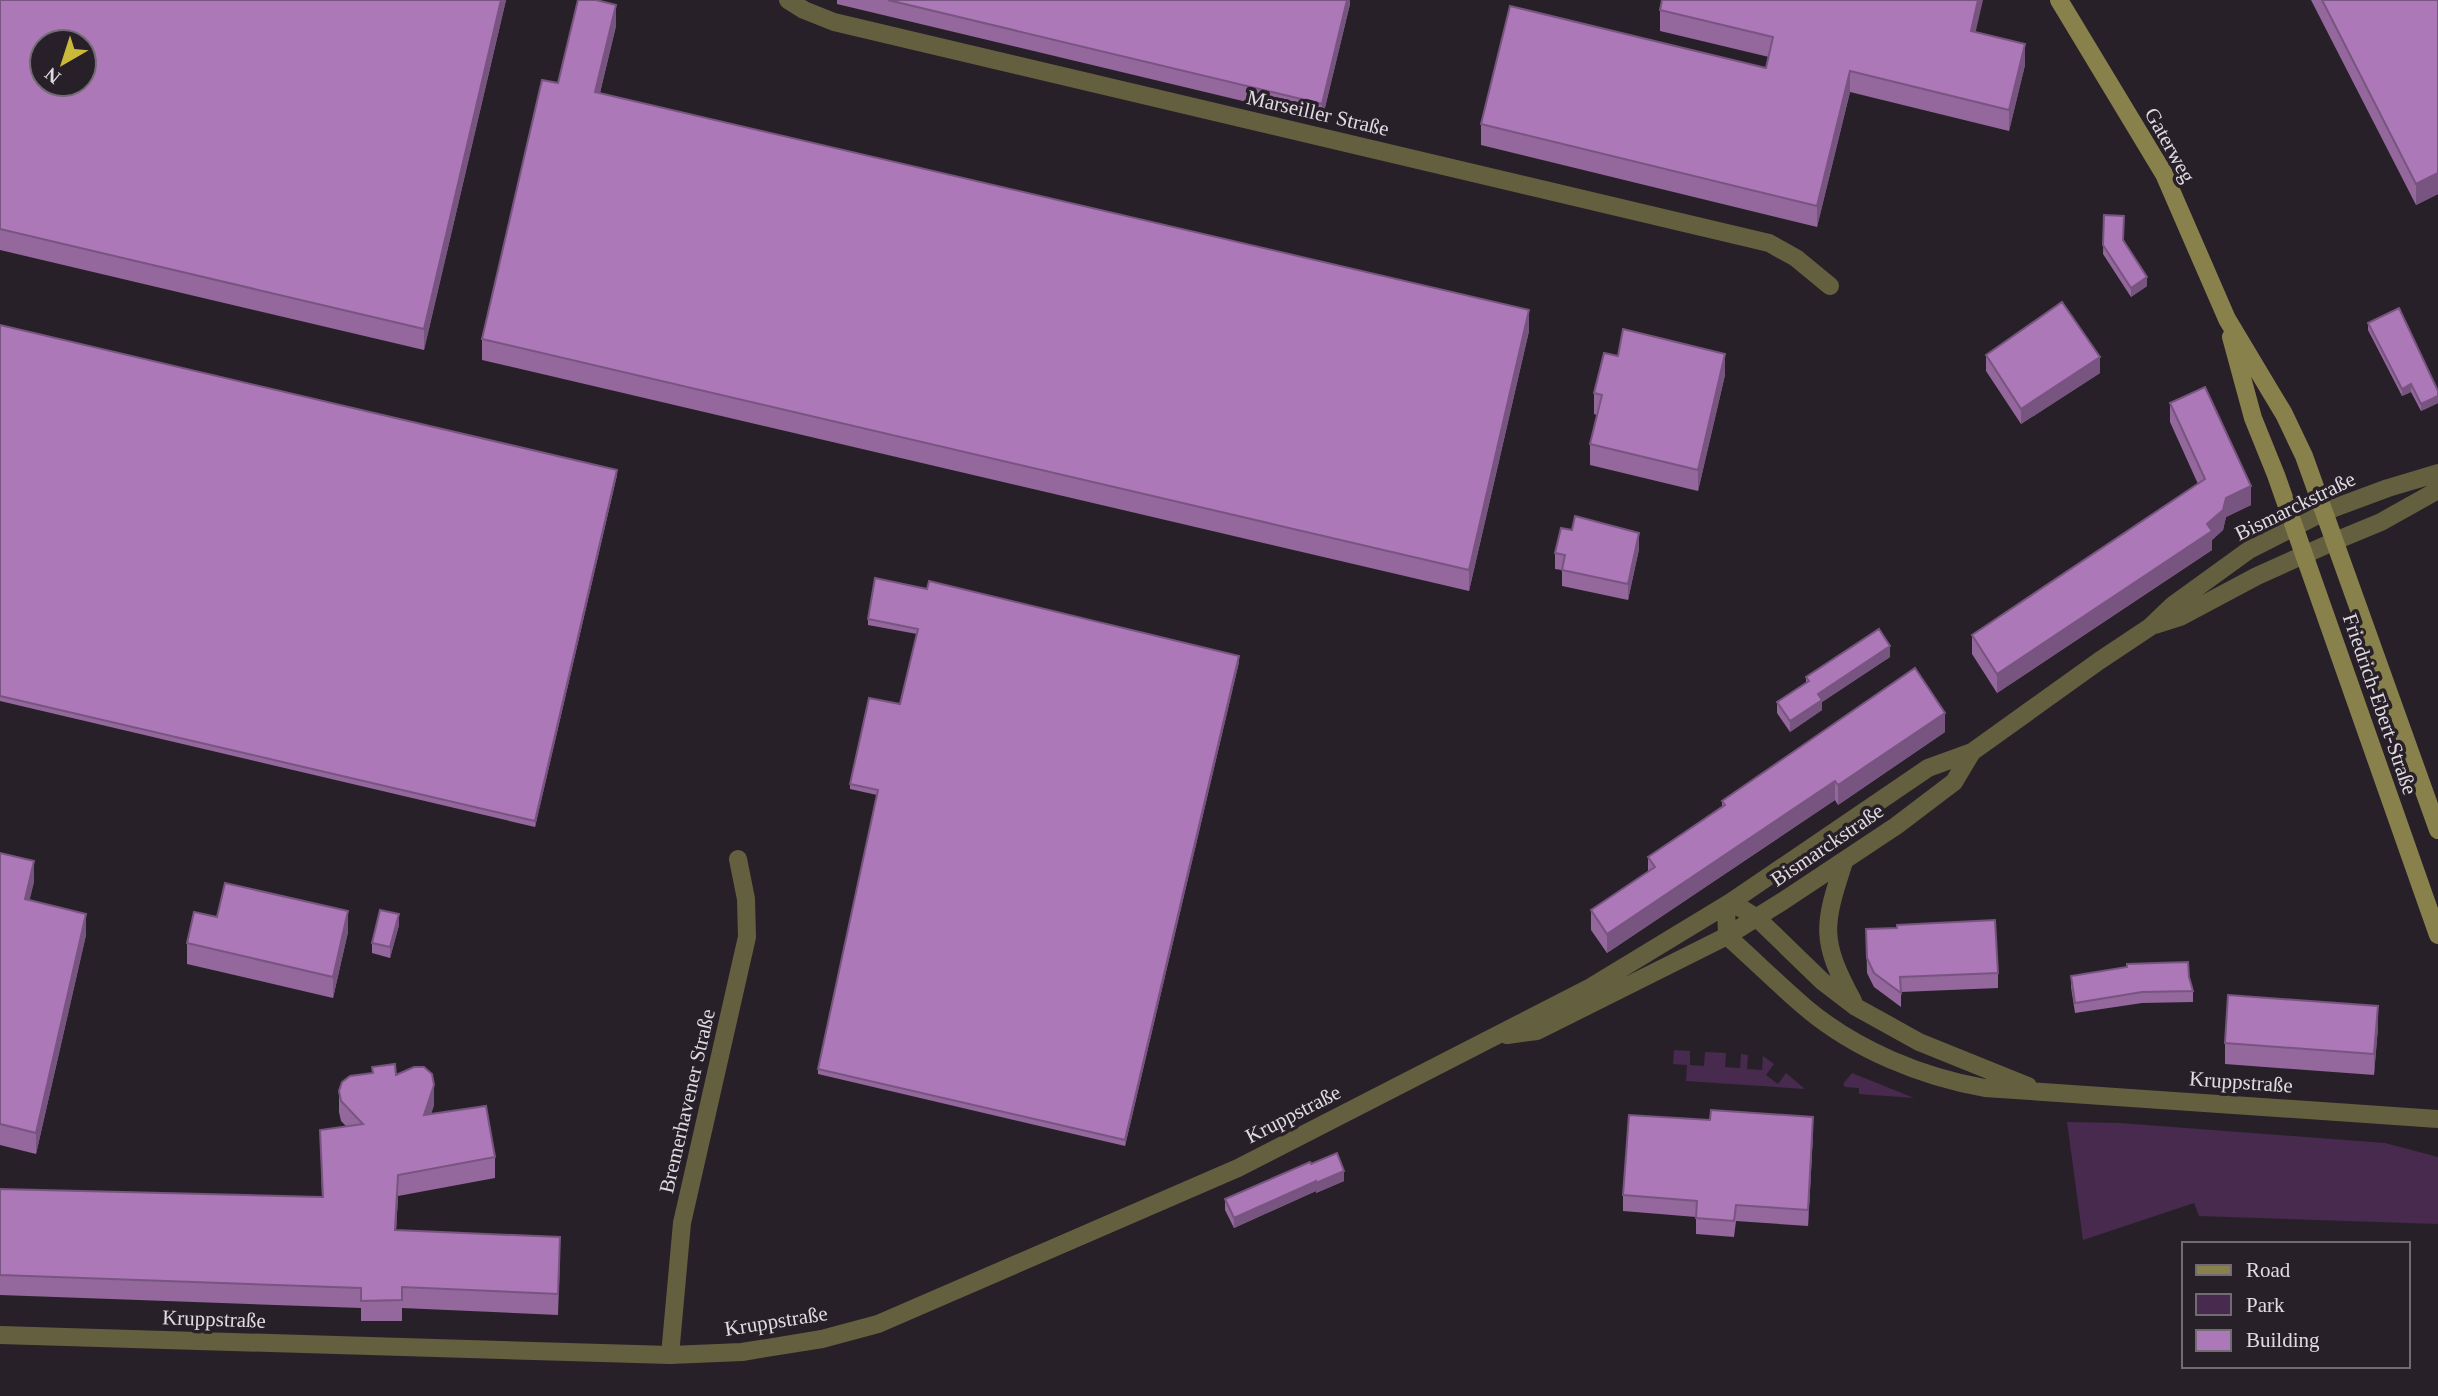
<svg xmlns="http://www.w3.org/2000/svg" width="2438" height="1396" font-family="'Times New Roman',serif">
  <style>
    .green { fill: #472a4d }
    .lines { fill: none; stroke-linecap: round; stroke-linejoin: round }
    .minor { stroke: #64603f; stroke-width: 18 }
    .tertiary { stroke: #64603f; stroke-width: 18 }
    .secondary { stroke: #89814c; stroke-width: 18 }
    .wall { fill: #94679d }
    .shaded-wall { fill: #785480 }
    .building { fill: #ac78b7; stroke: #785480; stroke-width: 2; fill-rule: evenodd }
    .labels { text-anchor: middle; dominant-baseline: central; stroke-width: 7; stroke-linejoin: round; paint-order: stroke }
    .street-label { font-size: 21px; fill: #e0dbe1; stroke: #282029 }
  </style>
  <rect width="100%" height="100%" fill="#282029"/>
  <path class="green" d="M 1674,1050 L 1690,1051 L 1690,1065 L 1704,1066 L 1705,1052 L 1726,1053 L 1725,1067 L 1740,1068 L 1741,1054 L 1748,1055 L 1747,1069 L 1762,1070 L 1763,1056 L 1774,1064 L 1766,1075 L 1778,1084 L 1786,1073 L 1805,1089 L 1686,1081 L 1687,1065 L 1673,1064 Z
    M 1852,1073 L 1914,1098 L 1859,1094 L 1859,1088 L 1845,1087 L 1843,1084 Z
    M 2067,1122 L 2120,1123 L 2385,1143 L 2438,1157 L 2438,1224 L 2199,1216 L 2194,1203 L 2083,1240 Z"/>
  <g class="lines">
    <path class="minor" d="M 788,0 L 804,10 L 834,22 L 1769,243 L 1796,258 L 1830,286
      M 2326,511 L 2388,488 L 2438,473
      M 2335,541 L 2381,522 L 2438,490
      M 670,1355 L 682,1223 L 747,937 L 746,899 L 738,859"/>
    <path class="tertiary" d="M 2155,625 L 2180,617 L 2257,576 L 2335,541
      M 1844,862 C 1823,926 1820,940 1853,1001
      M 1731,902 L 1757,918 L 1822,981 L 1856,1007 L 1919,1042 L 2028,1086
      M 1726,905 L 1727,936 C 1754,960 1779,985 1806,1008 C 1856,1050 1922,1077 1985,1088 L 2438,1119
      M 1507,1035 L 1537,1031 L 1727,936 L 1783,901 L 1896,826 L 1954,782 L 1972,752
      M 0,1335 L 670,1355 L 742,1352 L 822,1339 L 878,1324 L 1238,1168 L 1591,987 L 1731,902 L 1928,768 L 1972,752 L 2099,661 L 2150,627 L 2173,605 L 2249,550 L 2326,511"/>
    <path class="secondary" d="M 2059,0 L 2164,174 L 2227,319 L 2284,414 L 2304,456 L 2438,830
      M 2231,337 L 2253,418 L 2276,475 L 2438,935"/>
  </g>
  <path class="wall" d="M 0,0 L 506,0 L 424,350 L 0,250 Z
    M 837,0 L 1350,0 L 1350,4 L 1322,120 L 837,4 Z
    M 2311,0 L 2438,0 L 2438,194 L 2416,205 Z
    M 1660,10 L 1975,32 L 2025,65 L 2009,131 L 1850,92 L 1817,227 L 1481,145 L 1481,124 L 1766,68 L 1769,57 L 1660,31 Z
    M 616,26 L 600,93 L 1529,331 L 1469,591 L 482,360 L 482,339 L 558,83 Z
    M 2104,215 L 2124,240 L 2147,286 L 2131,297 L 2103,254 Z
    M 2368,323 L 2438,391 L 2438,403 L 2421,411 L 2411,392 L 2402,396 L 2368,330 Z
    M 0,325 L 617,475 L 535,827 L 0,701 Z
    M 1986,355 L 2100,373 L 2021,424 L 1986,371 Z
    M 1618,356 L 1725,375 L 1698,491 L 1590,465 L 1590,444 L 1597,415 L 1594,414 L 1594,393 Z
    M 2170,403 L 2251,505 L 2226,517 L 2223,530 L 2212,540 L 2212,550 L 1997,693 L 1972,654 L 1972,635 L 2198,484 L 2170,422 Z
    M 1572,530 L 1639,549 L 1628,600 L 1562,586 L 1562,570 L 1555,569 L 1555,553 Z
    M 868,619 L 1239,662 L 1125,1146 L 818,1074 L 818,1069 L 877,795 L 850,789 L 850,784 L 900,704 L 917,634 L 868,625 Z
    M 1890,657 L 1822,702 L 1822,710 L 1790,732 L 1777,713 L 1777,702 L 1806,683 L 1806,677 Z
    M 1945,732 L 1838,805 L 1835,800 L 1607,953 L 1591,930 L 1591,910 L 1648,872 L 1648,857 L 1722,806 L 1722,801 Z
    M 0,853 L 34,882 L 29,900 L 86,935 L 36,1154 L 0,1145 Z
    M 217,917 L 348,932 L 333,998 L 187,964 L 187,943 Z
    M 399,925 L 390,958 L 372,953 L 372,943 Z
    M 1866,929 L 1998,973 L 1998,988 L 1901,992 L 1901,1007 L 1874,987 L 1867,973 Z
    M 2071,976 L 2189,977 L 2193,991 L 2193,1002 L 2142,1003 L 2075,1013 L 2071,987 Z
    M 2378,1027 L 2374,1075 L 2225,1064 L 2225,1043 Z
    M 372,1067 L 396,1075 L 434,1105 L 431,1114 L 495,1157 L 495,1178 L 398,1196 L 396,1230 L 560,1257 L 558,1315 L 402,1308 L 402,1321 L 361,1321 L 361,1308 L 0,1295 L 0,1189 L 322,1197 L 320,1130 L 346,1126 L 341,1121 L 339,1112 L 339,1091 L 372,1073 Z
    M 1813,1133 L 1808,1226 L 1736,1221 L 1734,1237 L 1696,1234 L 1696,1217 L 1623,1211 L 1623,1195 Z
    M 1311,1164 L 1344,1181 L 1316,1193 L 1316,1191 L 1234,1228 L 1225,1210 L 1225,1199 Z"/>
  <path class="shaded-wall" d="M 501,0 L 506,0 L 424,350 L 424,329 Z
    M 1347,0 L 1350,0 L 1350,4 L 1322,120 L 1322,104 Z
    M 1978,0 L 1983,0 L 1971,52 L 1971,31 Z
    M 616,5 L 616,26 L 595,113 L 595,92 Z
    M 2025,44 L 2025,65 L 2009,131 L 2009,110 Z
    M 1850,71 L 1850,92 L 1817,227 L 1817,206 Z
    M 2438,173 L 2438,194 L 2416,205 L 2416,184 Z
    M 2147,277 L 2147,286 L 2131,297 L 2131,288 Z
    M 1529,310 L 1529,331 L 1469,591 L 1469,570 Z
    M 1725,354 L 1725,375 L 1698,491 L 1698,470 Z
    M 2100,357 L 2100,373 L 2021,424 L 2021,409 Z
    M 2411,384 L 2411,392 L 2402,396 L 2402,389 Z
    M 2438,396 L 2438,403 L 2421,411 L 2421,404 Z
    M 617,470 L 617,475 L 535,827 L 535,821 Z
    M 2251,486 L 2251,505 L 2226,517 L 2223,530 L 2212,540 L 2212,550 L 1997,693 L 1997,674 L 2226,498 Z
    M 1639,533 L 1639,549 L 1628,600 L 1628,584 Z
    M 1890,646 L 1890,657 L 1822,702 L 1822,710 L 1790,732 L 1790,721 L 1818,694 Z
    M 1239,656 L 1239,662 L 1125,1146 L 1125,1140 Z
    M 1945,713 L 1945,732 L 1838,805 L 1838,785 Z
    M 1835,781 L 1835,800 L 1607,953 L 1607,934 Z
    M 34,861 L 34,882 L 25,920 L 25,899 Z
    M 348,911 L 348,932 L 333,998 L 333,977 Z
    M 86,914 L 86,935 L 36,1154 L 36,1133 Z
    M 399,914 L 399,925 L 390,958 L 390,947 Z
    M 2378,1006 L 2378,1027 L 2374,1075 L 2374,1054 Z
    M 434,1085 L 434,1105 L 424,1135 L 424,1115 Z
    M 1813,1117 L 1813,1133 L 1808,1226 L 1808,1210 Z
    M 1344,1171 L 1344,1181 L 1316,1193 L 1316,1183 Z
    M 398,1175 L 398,1196 L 395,1250 L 395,1230 Z
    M 1316,1181 L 1316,1191 L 1234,1228 L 1234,1218 Z"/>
  <path class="building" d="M 0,0 L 501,0 L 424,329 L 0,229 ZM 42,42 L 84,42 L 84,84 L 42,84 Z
    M 578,0 L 596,0 L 616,5 L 595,92 L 1529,310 L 1469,570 L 482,339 L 542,80 L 558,83 Z
    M 888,0 L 1347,0 L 1322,104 Z
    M 1662,0 L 1978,0 L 1971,31 L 2025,44 L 2009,110 L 1850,71 L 1817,206 L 1481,124 L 1510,6 L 1766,68 L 1773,37 L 1660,10 Z
    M 2322,0 L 2438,0 L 2438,173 L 2416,184 Z
    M 2104,215 L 2124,216 L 2123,240 L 2147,277 L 2131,288 L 2103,245 Z
    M 2062,302 L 2100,357 L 2021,409 L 1986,355 Z
    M 2399,308 L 2438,391 L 2438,396 L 2421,404 L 2411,384 L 2402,389 L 2368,323 Z
    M 0,325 L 617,470 L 535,821 L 0,696 Z
    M 1623,329 L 1725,354 L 1698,470 L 1590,444 L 1602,395 L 1594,393 L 1604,353 L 1618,356 Z
    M 2205,387 L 2251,486 L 2226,498 L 2223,510 L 2207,524 L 2212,531 L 1997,674 L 1972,635 L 2205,479 L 2170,403 Z
    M 1575,516 L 1639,533 L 1628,584 L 1562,570 L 1565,555 L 1555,553 L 1561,528 L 1572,530 Z
    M 875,578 L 927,589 L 929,581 L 1239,656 L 1125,1140 L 818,1069 L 878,790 L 850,784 L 869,698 L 900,704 L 918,629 L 868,619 Z
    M 1879,629 L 1890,646 L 1818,694 L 1822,700 L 1790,721 L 1777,702 L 1809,681 L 1806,677 Z
    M 1915,668 L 1945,713 L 1838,785 L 1835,781 L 1607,934 L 1591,910 L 1655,867 L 1648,857 L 1725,805 L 1722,801 Z
    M 0,853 L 34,861 L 25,899 L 86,914 L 36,1133 L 0,1124 Z
    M 225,883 L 348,911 L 333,977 L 187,943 L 194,912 L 217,917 Z
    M 380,910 L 399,914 L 390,947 L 372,943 Z
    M 1995,920 L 1998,973 L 1900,977 L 1901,993 L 1874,973 L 1867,958 L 1866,929 L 1897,928 L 1897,925 Z
    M 2188,962 L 2189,977 L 2193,991 L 2142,992 L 2075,1003 L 2071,976 L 2127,967 L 2127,964 Z
    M 2228,995 L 2378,1006 L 2374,1054 L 2225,1043 Z
    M 395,1064 L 396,1075 L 414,1067 L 424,1067 L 432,1074 L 434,1085 L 424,1115 L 486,1106 L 495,1157 L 398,1175 L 395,1230 L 560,1237 L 558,1294 L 402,1287 L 402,1300 L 361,1301 L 361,1288 L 0,1275 L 0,1189 L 323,1197 L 320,1130 L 363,1124 L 341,1101 L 339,1091 L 342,1082 L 350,1076 L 373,1073 L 372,1067 Z
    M 1711,1110 L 1813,1117 L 1808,1210 L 1736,1205 L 1734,1221 L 1696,1218 L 1697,1201 L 1623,1195 L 1629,1115 L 1710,1120 Z
    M 1337,1153 L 1344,1171 L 1316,1183 L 1316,1181 L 1234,1218 L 1225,1199 L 1310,1162 L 1311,1164 Z"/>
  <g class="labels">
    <g class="street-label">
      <text transform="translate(1318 113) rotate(13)">Marseiller Straße</text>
      <text transform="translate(2170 145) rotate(61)">Gaterweg</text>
      <text transform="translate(2295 506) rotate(-26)">Bismarckstraße</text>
      <text transform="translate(2380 704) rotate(71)">Friedrich-Ebert-Straße</text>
      <text transform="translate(1827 845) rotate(-34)">Bismarckstraße</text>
      <text transform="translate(2241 1082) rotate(4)">Kruppstraße</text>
      <text transform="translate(687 1101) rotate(-77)">Bremerhavener Straße</text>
      <text transform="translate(1293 1114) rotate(-27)">Kruppstraße</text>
      <text transform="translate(214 1319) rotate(2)">Kruppstraße</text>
      <text transform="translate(776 1321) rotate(-9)">Kruppstraße</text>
    </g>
  </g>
  <rect x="2182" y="1242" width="228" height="126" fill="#282029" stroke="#726b73" stroke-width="2"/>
  <rect x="2196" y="1265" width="35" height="10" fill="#89814c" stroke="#726b73" stroke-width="2"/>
  <text x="2246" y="1277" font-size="21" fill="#e0dbe1">Road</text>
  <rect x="2196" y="1294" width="35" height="21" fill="#472a4d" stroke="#726b73" stroke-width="2"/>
  <text x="2246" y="1312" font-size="21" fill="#e0dbe1">Park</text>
  <rect x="2196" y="1330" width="35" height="21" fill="#ac78b7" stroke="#726b73" stroke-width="2"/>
  <text x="2246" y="1347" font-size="21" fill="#e0dbe1">Building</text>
  <g transform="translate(63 63) rotate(219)"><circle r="33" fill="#282029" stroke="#726b73" stroke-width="2"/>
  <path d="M0-5L12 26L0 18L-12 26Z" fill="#cbba39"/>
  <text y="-10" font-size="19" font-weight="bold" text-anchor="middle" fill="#e0dbe1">N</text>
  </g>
</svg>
